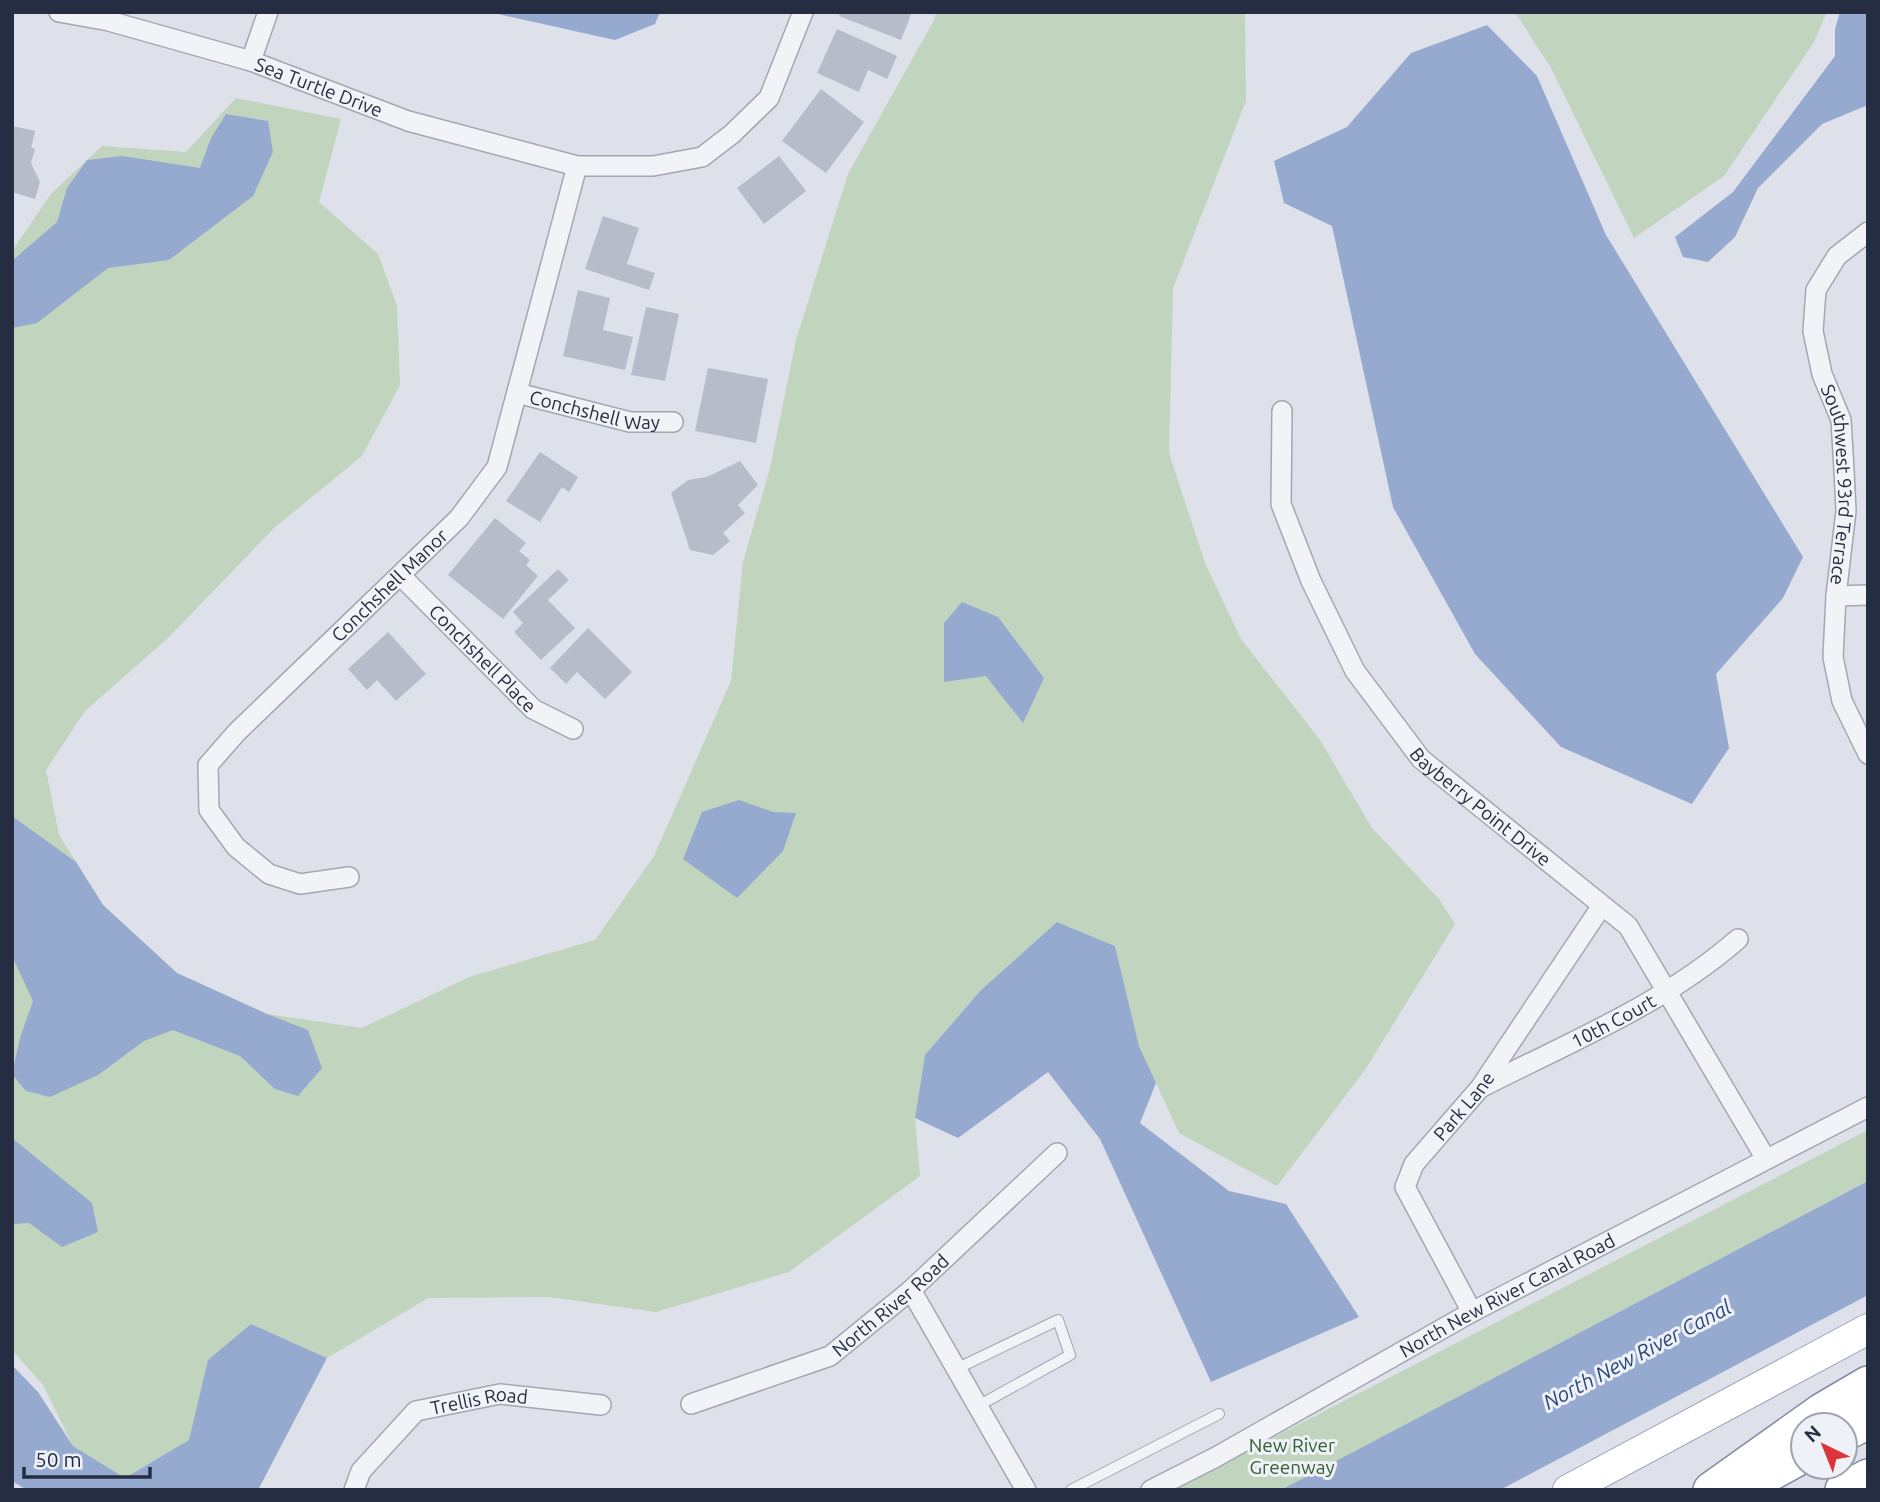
<svg xmlns="http://www.w3.org/2000/svg" width="1880" height="1502" font-family="Ubuntu,sans-serif">
  <style>
    .green { fill: #c1d4be }
    .water { fill: #95aace }
    .building { fill: #b8bcca }
    .lines { fill: none; stroke-linecap: round; stroke-linejoin: round }
    .lane-casing { stroke: #a3a7b4; stroke-width: 12 }
    .street-casing { stroke: #a3a7b4; stroke-width: 22 }
    .primary-casing { stroke: #9ca4b7; stroke-width: 32 }
    .highway-casing { stroke: #848ca2; stroke-width: 38 }
    .lane { stroke: #f1f3f7; stroke-width: 10 }
    .street { stroke: #f1f3f7; stroke-width: 19 }
    .primary { stroke: #fff; stroke-width: 30 }
    .highway { stroke: #fff; stroke-width: 35 }
    .labels { text-anchor: middle; dominant-baseline: central; stroke-width: 6; stroke-linejoin: round; paint-order: stroke }
    .street-label { font-size: 19px; fill: #252d42; stroke: #eef1f7 }
    .park-label { font-size: 19px; fill: #356031; stroke: #eef1f7 }
    .water-label { font-size: 21px; font-style: italic; fill: #2b467b; stroke: #eef1f7 }
  </style>
  <rect width="100%" height="100%" fill="#dee1e9"/>
  <path class="green" d="M 936,12 L 1245,12 L 1246,101 L 1173,288 L 1169,453 L 1205,563 L 1241,639 L 1320,740 L 1372,828 L 1439,899 L 1455,924 L 1365,1070 L 1277,1186 L 1179,1133 L 1139,1046 L 1115,946 L 1057,922 L 980,991 L 925,1055 L 915,1118 L 920,1176 L 789,1272 L 656,1312 L 549,1297 L 428,1298 L 327,1358 L 251,1324 L 208,1361 L 190,1440 L 125,1478 L 73,1446 L 43,1385 L 12,1350 L 12,251 L 51,194 L 102,146 L 186,152 L 236,98 L 341,119 L 319,202 L 378,254 L 397,306 L 400,385 L 362,456 L 274,528 L 168,638 L 85,711 L 46,770 L 59,835 L 103,905 L 177,973 L 267,1014 L 362,1028 L 469,977 L 595,940 L 654,856 L 731,681 L 743,562 L 770,468 L 796,340 L 848,174 L 934,20 Z
    M 1515,12 L 1827,12 L 1814,42 L 1724,176 L 1634,238 L 1551,68 Z
    M 1868,1130 L 1868,1181 L 1293,1484 L 1281,1490 L 1172,1490 Z"/>
  <path class="water" d="M 489,12 L 660,12 L 655,24 L 615,40 Z
    M 1840,12 L 1868,12 L 1868,105 L 1822,124 L 1758,188 L 1735,237 L 1708,262 L 1683,257 L 1675,237 L 1733,192 L 1835,56 L 1835,29 Z
    M 1487,25 L 1537,76 L 1606,235 L 1803,557 L 1783,598 L 1716,674 L 1729,748 L 1692,804 L 1561,747 L 1475,654 L 1393,507 L 1332,226 L 1284,203 L 1274,161 L 1347,127 L 1411,53 Z
    M 226,114 L 268,121 L 273,152 L 253,196 L 169,260 L 108,268 L 37,323 L 12,328 L 12,261 L 57,222 L 67,188 L 87,160 L 122,156 L 200,168 L 211,138 Z
    M 962,602 L 998,617 L 1044,678 L 1023,723 L 986,676 L 944,682 L 944,623 Z
    M 739,800 L 773,812 L 796,813 L 783,851 L 737,898 L 683,859 L 702,812 Z
    M 12,816 L 76,862 L 103,905 L 177,973 L 267,1014 L 308,1030 L 322,1068 L 298,1096 L 275,1089 L 240,1056 L 173,1030 L 144,1041 L 98,1075 L 50,1097 L 26,1091 L 12,1074 L 20,1038 L 33,1001 L 12,956 Z
    M 1057,922 L 1115,946 L 1139,1046 L 1156,1083 L 1140,1123 L 1229,1191 L 1286,1204 L 1359,1317 L 1211,1382 L 1100,1139 L 1048,1072 L 958,1138 L 915,1118 L 925,1055 L 980,991 Z
    M 12,1138 L 92,1203 L 98,1232 L 62,1247 L 29,1223 L 12,1224 Z
    M 1868,1181 L 1868,1295 L 1500,1490 L 1281,1490 Z
    M 251,1324 L 327,1358 L 258,1490 L 27,1490 L 12,1481 L 12,1365 L 38,1392 L 73,1446 L 125,1478 L 189,1440 L 208,1360 Z"/>
  <path class="building" d="M 841,12 L 912,12 L 901,40 L 839,16 Z
    M 837,29 L 897,56 L 887,79 L 868,70 L 859,92 L 817,73 Z
    M 821,89 L 864,122 L 826,173 L 782,141 Z
    M 12,126 L 35,131 L 31,148 L 35,149 L 31,163 L 40,182 L 35,199 L 12,192 Z
    M 779,156 L 806,191 L 764,224 L 737,188 Z
    M 603,216 L 639,228 L 627,264 L 655,273 L 649,290 L 585,269 Z
    M 578,290 L 610,298 L 603,330 L 633,337 L 625,370 L 563,356 Z
    M 646,307 L 679,314 L 665,381 L 631,375 Z
    M 708,368 L 768,379 L 756,443 L 695,431 Z
    M 540,452 L 578,477 L 569,492 L 562,487 L 540,522 L 506,501 Z
    M 740,461 L 758,485 L 738,505 L 745,513 L 723,533 L 730,541 L 713,555 L 690,550 L 671,493 L 688,480 L 707,477 Z
    M 495,518 L 526,543 L 519,551 L 530,560 L 526,565 L 538,576 L 503,619 L 448,575 Z
    M 558,569 L 569,580 L 548,600 L 575,628 L 541,660 L 514,632 L 523,623 L 513,612 Z
    M 588,628 L 632,672 L 605,699 L 577,672 L 566,684 L 550,668 Z
    M 388,632 L 426,674 L 396,701 L 377,680 L 367,690 L 348,669 Z"/>
  <g class="lines">
    <defs>
      <path id="lane" d="M 956,1369 L 1058,1320 L 1070,1355 L 978,1406
        M 1071,1490 L 1219,1414"/>
      <g id="street">
        <path id="s1" d="M 59,12 L 109,21 L 251,61 L 408,121 L 577,166 L 653,166 L 702,157 L 732,134 L 769,98 L 803,12"/>
        <path d="M 251,61 L 268,12"/>
        <path id="s2" d="M 1868,232 L 1837,256 L 1816,290 L 1813,331 L 1822,374 L 1841,420 L 1844,470 L 1846,511 L 1836,596 L 1833,657 L 1842,701 L 1868,754"/>
        <path id="s3" d="M 517,393 L 630,422 L 673,422"/>
        <path id="s4" d="M 1282,411 L 1281,504 L 1311,581 L 1355,671 L 1421,759 L 1628,926 L 1766,1159"/>
        <path id="s5" d="M 401,576 L 533,709 L 573,729"/>
        <path d="M 1836,596 L 1868,595"/>
        <path id="s6" d="M 349,877 L 300,884 L 269,874 L 236,847 L 209,810 L 208,765 L 237,732 L 459,518 L 497,467 L 577,166"/>
        <path id="s7" d="M 1482,1087 C 1570,1042 1664,1004 1738,939"/>
        <path d="M 911,1290 L 1026,1490"/>
        <path id="s8" d="M 1472,1312 L 1405,1187 L 1414,1164 L 1480,1088 L 1601,907"/>
        <path id="s9" d="M 691,1404 L 830,1356 L 911,1290 L 1057,1153"/>
        <path id="s10" d="M 354,1490 L 361,1471 L 416,1411 L 500,1394 L 601,1405"/>
        <path id="s11" d="M 1151,1490 L 1216,1457 L 1472,1312 L 1868,1107"/>
      </g>
      <path id="primary" d="M 1568,1490 L 1868,1329"/>
      <path id="highway" d="M 1845,1433 L 1868,1421
        M 1754,1482 L 1803,1455
        M 1711,1490 L 1822,1411 L 1868,1384
        M 1843,1490 L 1868,1477"/>
    </defs>
    <use href="#lane" class="lane-casing"/>
    <use href="#street" class="street-casing"/>
    <use href="#primary" class="primary-casing"/>
    <use href="#highway" class="highway-casing"/>
    <use href="#lane" class="lane"/>
    <use href="#street" class="street"/>
    <use href="#primary" class="primary"/>
    <use href="#highway" class="highway"/>
  </g>
  <g class="labels">
    <g class="street-label">
      <text stroke="none"><textPath href="#s1" startOffset="271">Sea Turtle Drive</textPath></text>
      <text stroke="none"><textPath href="#s3" startOffset="80">Conchshell Way</textPath></text>
      <text stroke="none"><textPath href="#s2" startOffset="278">Southwest 93rd Terrace</textPath></text>
      <text stroke="none"><textPath href="#s6" startOffset="471">Conchshell Manor</textPath></text>
      <text stroke="none"><textPath href="#s5" startOffset="116">Conchshell Place</textPath></text>
      <text stroke="none"><textPath href="#s4" startOffset="462">Bayberry Point Drive</textPath></text>
      <text stroke="none"><textPath href="#s7" startOffset="147">10th Court</textPath></text>
      <text stroke="none"><textPath href="#s8" startOffset="243">Park Lane</textPath></text>
      <text stroke="none"><textPath href="#s11" startOffset="406">North New River Canal Road</textPath></text>
      <text stroke="none"><textPath href="#s9" startOffset="226">North River Road</textPath></text>
      <text stroke="none"><textPath href="#s10" startOffset="166">Trellis Road</textPath></text>
    </g>
    <g class="park-label">
      <text x="1292" y="1445">New River<tspan x="1292" dy="22">Greenway</tspan></text>
    </g>
    <g class="water-label">
      <text transform="translate(1637 1354) rotate(-28)">North New River Canal</text>
    </g>
  </g>
  <rect width="1880" height="1502" fill="none" stroke="#252d42" stroke-width="28"/>
  <g transform="translate(1824 1446) rotate(317)"><circle r="33" fill="#eef1f7" stroke="#9ea3af" stroke-width="2"/>
  <path d="M0-5L12 26L0 18L-12 26Z" fill="#dd343b"/>
  <text y="-10" font-size="19" font-weight="bold" text-anchor="middle" fill="#252d42">N</text>
  </g>
  <path d="M24 1467v10h126v-10" fill="none" stroke="#252d42" stroke-width="3.5"/>
  <text x="35" y="1467" font-size="21" fill="#252d42" stroke="#eef1f7" stroke-width="5" paint-order="stroke">50 m</text>
</svg>
